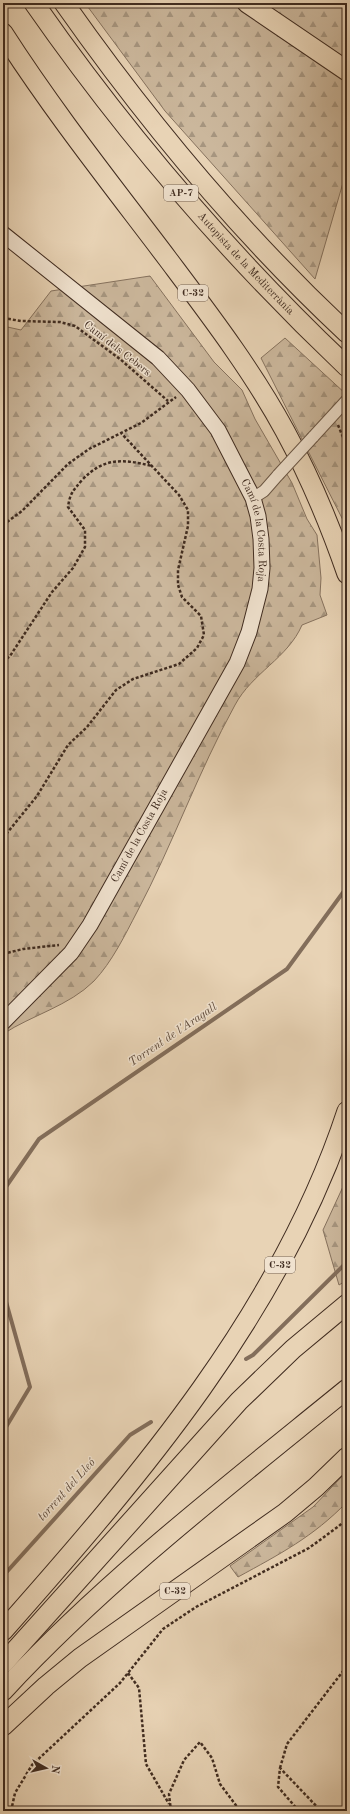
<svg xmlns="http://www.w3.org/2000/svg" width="350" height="1814" font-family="'Old Standard TT',serif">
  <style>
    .forest { fill: url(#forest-firs); stroke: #86725e }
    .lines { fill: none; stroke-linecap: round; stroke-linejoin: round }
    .stream { stroke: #836e5b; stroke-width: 4 }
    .street-casing { stroke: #6a5645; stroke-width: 13 }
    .secondary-casing { stroke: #402c20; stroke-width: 17 }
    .highway-casing { stroke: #402c20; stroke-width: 21 }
    .path { stroke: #402c20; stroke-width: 2.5; stroke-dasharray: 3 2; stroke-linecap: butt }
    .street { stroke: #f0e2cf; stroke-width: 11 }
    .secondary { stroke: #f0e2cf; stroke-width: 15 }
    .highway { stroke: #e8d3b5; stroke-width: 19 }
    .street-bridge-casing { stroke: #6a5645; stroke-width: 13; stroke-linecap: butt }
    .street-bridge { stroke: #f0e2cf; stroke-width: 11 }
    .labels { text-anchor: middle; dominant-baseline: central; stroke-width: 3; stroke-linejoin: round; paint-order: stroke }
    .shield { fill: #f0e2cf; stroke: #756354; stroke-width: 1 }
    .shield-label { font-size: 10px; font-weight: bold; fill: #402c20 }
    .street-label { font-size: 11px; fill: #402c20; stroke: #f0e2cf }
    .water-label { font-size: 12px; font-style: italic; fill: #5c4838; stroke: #f0e2cf }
  </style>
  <defs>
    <pattern id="forest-firs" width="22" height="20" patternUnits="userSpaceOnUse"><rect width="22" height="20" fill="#cbb79c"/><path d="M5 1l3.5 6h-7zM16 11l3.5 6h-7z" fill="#a6957f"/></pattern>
  </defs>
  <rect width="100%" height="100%" fill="#e8d3b5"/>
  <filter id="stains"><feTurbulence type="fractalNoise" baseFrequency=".005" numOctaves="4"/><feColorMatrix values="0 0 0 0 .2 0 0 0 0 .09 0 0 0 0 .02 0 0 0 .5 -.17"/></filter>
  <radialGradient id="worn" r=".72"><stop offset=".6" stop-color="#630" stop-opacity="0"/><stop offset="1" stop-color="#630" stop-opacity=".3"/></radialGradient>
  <path class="forest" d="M 85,3 L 347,3 L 347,169 L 315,279 L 165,111 Z
    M 150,276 L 214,362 L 242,390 L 255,419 L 292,483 L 307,519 L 317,535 L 321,578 L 320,595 L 327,615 L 302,625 C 288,658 252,673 235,705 C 198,772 173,844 137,912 C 125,935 112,962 94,981 C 69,1006 32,1015 3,1034 L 3,326 L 21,330 L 51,291 Z
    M 285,338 L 347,395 L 347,528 L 261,358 Z
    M 347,1178 L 347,1280 L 339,1285 L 323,1230 Z
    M 347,1471 L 347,1502 C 313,1537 280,1554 238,1577 L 230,1566 L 313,1507 Z"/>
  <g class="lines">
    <path class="stream" d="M 3,1191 L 39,1139 L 287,969 L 347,887
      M 3,1291 L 30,1387 L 3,1432
      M 246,1359 L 253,1355 L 347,1262
      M 3,1576 L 130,1435 L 151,1422"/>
    <defs>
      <path id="street" d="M 313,437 L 347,400
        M 253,498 L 264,491 L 278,475"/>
      <g id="secondary">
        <path id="s1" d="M 3,234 L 158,358 L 188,390 L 218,430 L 253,498 L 258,516 L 261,539 L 262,568 L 260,589 L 249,632 L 237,663 L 90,925 L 71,953 L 3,1022"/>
      </g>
      <g id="highway">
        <path id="s2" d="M 34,3 C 126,135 230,256 347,367"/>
        <path d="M 64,3 C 147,121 241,234 347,333"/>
        <path d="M 247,3 L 347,71"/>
        <path d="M 3,33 C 53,111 111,184 167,258 C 209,314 252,370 285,431 C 310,477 330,525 347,574"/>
        <path d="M 3,1631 C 141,1475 281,1312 347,1111"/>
        <path d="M 3,1664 L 239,1401 L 293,1349 L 347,1304"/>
        <path d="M 3,1691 C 107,1579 229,1485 347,1389"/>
        <path d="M 3,1726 L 46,1686 L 80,1658 L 285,1513 L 316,1487 L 347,1457"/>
      </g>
    </defs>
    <use href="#street" class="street-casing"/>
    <use href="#secondary" class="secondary-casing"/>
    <use href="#highway" class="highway-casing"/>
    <path class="path" d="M 3,318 L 21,321 L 60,322 L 75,326 L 120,359 L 168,401
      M 338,425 L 347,447
      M 3,525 L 22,511 L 68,464 L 89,449 L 141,423 L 176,397
      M 3,662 L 10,656 L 52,592 L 73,568 L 85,547 L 85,530 L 68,507 C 70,493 73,491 82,480 C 104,457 123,459 152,466
      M 3,838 L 37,796 L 68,745 L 87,727 L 116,690 L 133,679 L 179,664 L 197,648 L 204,635 L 201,616 L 182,597 L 178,585 L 178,570 L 188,526 L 188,510 L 179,495 L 121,433
      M 3,954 L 23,949 L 59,945
      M 128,1673 L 139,1688 L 146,1764 L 169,1804
      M 280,1768 L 287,1744 L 347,1666
      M 11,1811 L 15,1793 L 32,1765 L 120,1683 L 163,1629 L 196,1607 L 309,1548 L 339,1526 L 347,1518
      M 171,1811 L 169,1794 L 184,1760 L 200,1742 L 212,1758 L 220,1784 L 238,1808 L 243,1811
      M 299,1811 L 278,1787 L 280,1768 L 321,1811"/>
    <use href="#street" class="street"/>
    <use href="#secondary" class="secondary"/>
    <use href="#highway" class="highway"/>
    <defs>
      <path id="street-bridge" d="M 278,475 L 313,437"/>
    </defs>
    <use href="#street-bridge" class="street-bridge-casing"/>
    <use href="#street-bridge" class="street-bridge"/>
  </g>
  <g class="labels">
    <g class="shield">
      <rect x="164" y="185" width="34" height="16" rx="3"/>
      <rect x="178" y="285" width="30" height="16" rx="3"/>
      <rect x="265" y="1257" width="30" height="16" rx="3"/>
      <rect x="160" y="1583" width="30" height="16" rx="3"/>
    </g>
    <g class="shield-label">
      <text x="181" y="193">AP-7</text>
      <text x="193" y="293">C-32</text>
      <text x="280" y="1265">C-32</text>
      <text x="175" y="1591">C-32</text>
    </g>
    <g class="street-label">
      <text stroke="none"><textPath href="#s2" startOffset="336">Autopista de la Mediterrània</textPath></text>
      <text transform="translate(117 349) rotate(38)">Camí dels Cebers</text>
      <text stroke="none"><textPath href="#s1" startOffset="401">Camí de la Costa Roja</textPath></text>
      <text transform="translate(140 836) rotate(-61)">Camí de la Costa Roja</text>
    </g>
    <g class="water-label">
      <text transform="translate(173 1035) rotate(-34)">Torrent de l'Aragall</text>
      <text transform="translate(67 1490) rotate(-48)">torrent del Lleó</text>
    </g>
  </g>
  <rect width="350" height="1814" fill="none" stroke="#e8d3b5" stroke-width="16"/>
  <rect x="4" y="4" width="342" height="1806" fill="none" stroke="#402c20" stroke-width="2"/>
  <rect x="8" y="8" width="334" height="1798" fill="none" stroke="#402c20"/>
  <g transform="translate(46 1768) rotate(98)" stroke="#f0e2cf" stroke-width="3" paint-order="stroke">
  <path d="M0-3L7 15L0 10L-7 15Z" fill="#402c20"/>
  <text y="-6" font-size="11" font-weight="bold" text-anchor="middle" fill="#402c20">N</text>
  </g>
  <rect width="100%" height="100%" filter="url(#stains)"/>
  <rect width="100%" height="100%" fill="url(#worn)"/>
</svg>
